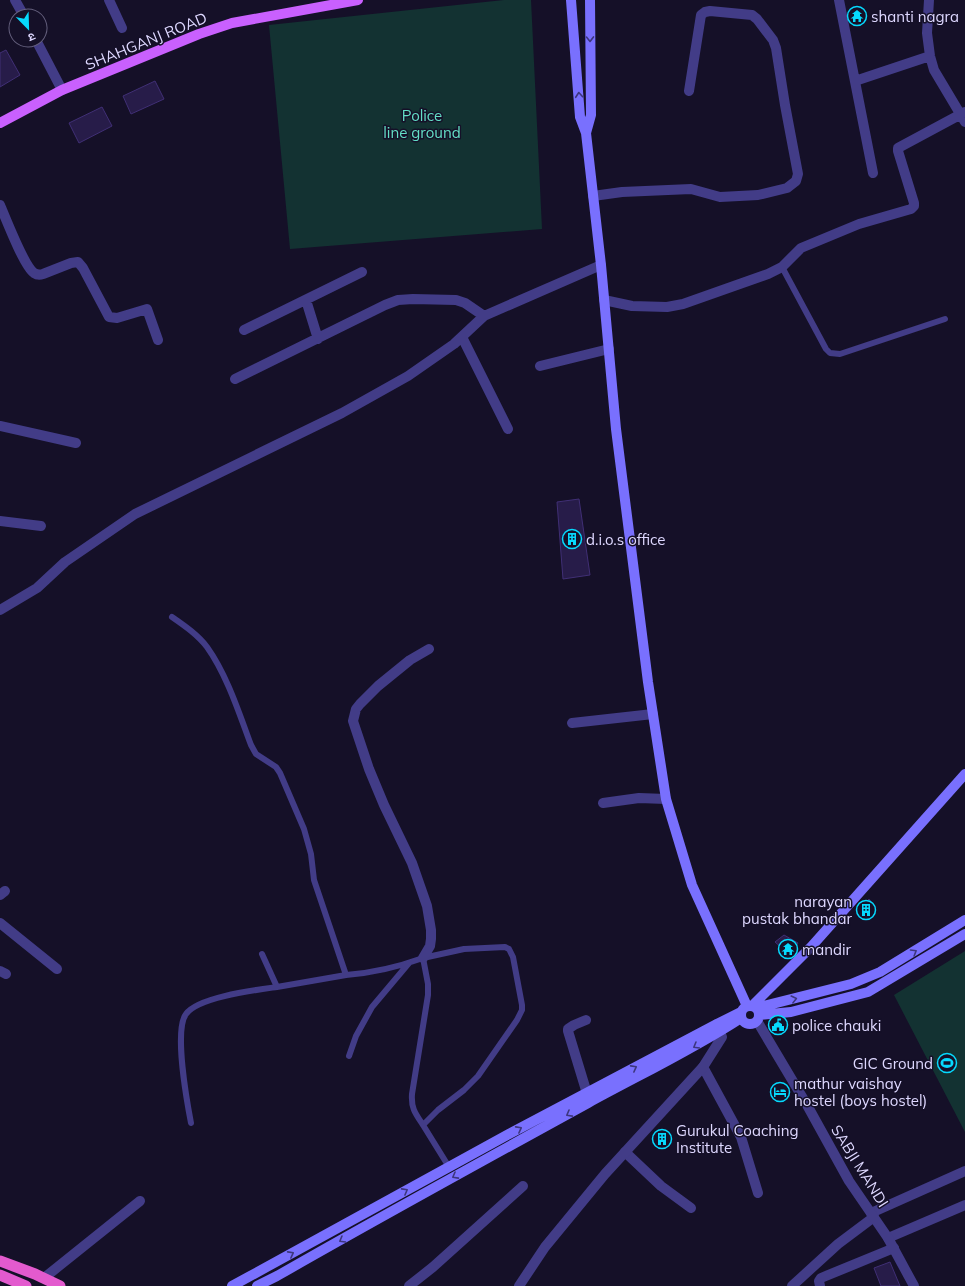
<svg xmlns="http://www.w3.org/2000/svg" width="965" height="1286" font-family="Mulish,'Noto Sans Devanagari',sans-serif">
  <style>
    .green { fill: #133232 }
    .building { fill: #271c49; stroke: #402f75 }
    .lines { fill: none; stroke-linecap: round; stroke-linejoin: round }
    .service { stroke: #423c87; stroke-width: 6 }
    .minor { stroke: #423c87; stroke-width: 10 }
    .tertiary { stroke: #423c87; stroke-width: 10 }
    .secondary { stroke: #7970fe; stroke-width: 10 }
    .primary { stroke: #c960fe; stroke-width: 10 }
    .trunk { stroke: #e35ace; stroke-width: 11 }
    .oneway { stroke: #3d367e }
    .labels { text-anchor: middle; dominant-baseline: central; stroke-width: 3; stroke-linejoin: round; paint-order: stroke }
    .poi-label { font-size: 15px; fill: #ded8ff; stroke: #151028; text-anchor: start }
    .street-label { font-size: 15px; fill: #ded8ff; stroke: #151028 }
    .park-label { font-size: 15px; fill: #63dfc6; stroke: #151028 }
  </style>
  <rect width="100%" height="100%" fill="#151028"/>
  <path class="green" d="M 504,0 L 531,0 L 542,229 L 290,249 L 269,25 Z
    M 965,951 L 965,1132 L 894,995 Z"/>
  <path class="building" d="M 6,50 L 20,75 L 0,87 L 0,53 Z
    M 155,81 L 164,99 L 131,114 L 123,96 Z
    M 102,107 L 112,126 L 79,143 L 69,123 Z
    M 579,499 L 590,575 L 563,579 L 557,502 Z
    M 869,899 L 876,908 L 865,917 L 857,913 Z
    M 784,935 L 798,943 L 790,955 L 775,942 Z
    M 890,1262 L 900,1286 L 881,1286 L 874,1268 Z"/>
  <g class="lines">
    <path class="service" d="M 782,267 L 826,349 L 830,353 L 840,354 L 945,319
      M 172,617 C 185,626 198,635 207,647 C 227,675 239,713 251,745 L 256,754 L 276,767 L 280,773 L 304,829 L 311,854 L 314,880 L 346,975 C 372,973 398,967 423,958 L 428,984 L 428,995 L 412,1094 C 411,1108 415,1113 423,1125
      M 262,954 L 277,987 L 346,975
      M 423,958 L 464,949 L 505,947 L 509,949 L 513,957 L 522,1005 L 522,1010 L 517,1020 L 478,1076 L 464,1090 L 438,1110 L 423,1125 L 449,1167
      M 349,1056 L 356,1036 L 372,1007 L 409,963
      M 191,1123 C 187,1102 174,1030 186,1014 C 198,997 256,990 277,987"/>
    <path class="minor" d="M 15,0 L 24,16
      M 109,0 L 122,28
      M 839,0 L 873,173
      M 929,0 L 927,33 L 930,56 L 934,70 L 965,122
      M 36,40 L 62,90
      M 855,81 L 930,56
      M 593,196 L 622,192 L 691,189 L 720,197 L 758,195 L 787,188 L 796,181 L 798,174 L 785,105 L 776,48 L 773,40 L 757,19 L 752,15 L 710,11 L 705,12 L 701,15 L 689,91
      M 0,205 C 6,219 24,266 34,273 C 37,275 40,275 43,274 L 71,263 L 78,262 L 83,268 L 109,317 L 117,318 L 147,309 L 158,340
      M 306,300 L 318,339
      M 604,300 L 632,306 L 667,307 L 683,304 L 768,274 L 782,267 L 801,248 L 859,224 L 911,209 L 914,206 L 914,203 L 898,151 L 898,148 L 965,112
      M 244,330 L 362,272
      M 462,337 L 508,429
      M 540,366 L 609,349
      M 235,379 L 385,305 L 398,300 L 413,299 L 456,300 L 465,303 L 484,316
      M 0,426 L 76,443
      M 0,521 L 41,526
      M 0,610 L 37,588 L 65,562 L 135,514 L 342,413 L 408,376 L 454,344 L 484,316 L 601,265
      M 572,723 L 653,714
      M 603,803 L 639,798 L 666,799
      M 0,895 L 5,891
      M 0,923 L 57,969
      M 423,958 L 430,946 L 431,939 L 431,930 L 427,906 L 412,863 L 384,805 L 369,769 L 353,721 L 356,709 L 360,704 L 378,686 L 410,660 L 429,649
      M 0,971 L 6,974
      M 586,1020 L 574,1025 L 568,1029 L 568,1031 L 589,1100
      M 703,1067 L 741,1137 L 758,1193
      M 625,1152 L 661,1186 L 691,1208
      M 871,1213 L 965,1171
      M 888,1238 L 965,1205
      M 44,1278 L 140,1201
      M 409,1286 L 433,1267 L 523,1186
      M 792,1286 L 838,1244 L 874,1217
      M 820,1286 L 819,1281 L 821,1278 L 894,1248"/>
    <path class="tertiary" d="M 757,1021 L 807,1105 L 849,1181 L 888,1238 L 914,1286
      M 519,1286 L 545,1247 L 605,1174 L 703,1067 L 722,1037 L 717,1024"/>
    <path class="secondary" d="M 571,0 L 580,117 L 586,133 L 601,265 L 616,429 L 648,682 L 666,799 L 692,885 L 747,1006
      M 586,133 L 591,115 L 590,0
      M741 1015a9 9 0 1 1 18 0a9 9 0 1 1-18 0Z
      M 752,1006 L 811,947 L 965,774
      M 756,1008 L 851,984 L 880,972 L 965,920
      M 759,1015 L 791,1012 L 868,992 L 965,934
      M 232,1286 L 509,1134 L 717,1024 L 741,1012
      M 257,1286 L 277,1276 C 380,1217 484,1160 588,1103 C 639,1075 692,1050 741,1018"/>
    <path class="primary" d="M 0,123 L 62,90 L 199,34 L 232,23 L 358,0"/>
    <path class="trunk" d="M 0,1261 L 35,1274 L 60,1286
      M 0,1275 L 26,1286"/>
  </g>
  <defs><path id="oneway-chevron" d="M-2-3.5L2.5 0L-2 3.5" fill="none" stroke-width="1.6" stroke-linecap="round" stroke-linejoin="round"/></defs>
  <g class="oneway">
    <use href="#oneway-chevron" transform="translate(590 39) rotate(89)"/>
    <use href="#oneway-chevron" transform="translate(579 95) rotate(-95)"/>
    <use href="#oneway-chevron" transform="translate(914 952) rotate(-31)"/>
    <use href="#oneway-chevron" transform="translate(794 999) rotate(-14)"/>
    <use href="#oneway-chevron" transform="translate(696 1046) rotate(150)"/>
    <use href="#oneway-chevron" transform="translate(634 1068) rotate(-28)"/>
    <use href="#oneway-chevron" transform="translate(569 1114) rotate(151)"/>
    <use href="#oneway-chevron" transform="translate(519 1129) rotate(-28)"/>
    <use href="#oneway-chevron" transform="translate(455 1176) rotate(151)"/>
    <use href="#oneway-chevron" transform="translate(405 1191) rotate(-29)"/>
    <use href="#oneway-chevron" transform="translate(342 1240) rotate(150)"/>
    <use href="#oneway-chevron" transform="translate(291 1254) rotate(-28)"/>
  </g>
  <defs>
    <symbol id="temple-ring" viewBox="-11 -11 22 22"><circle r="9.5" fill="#151028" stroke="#06d9fd" stroke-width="1.5"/><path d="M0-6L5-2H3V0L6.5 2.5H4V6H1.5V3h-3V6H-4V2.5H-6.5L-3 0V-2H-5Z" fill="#06d9fd"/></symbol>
    <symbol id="building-ring" viewBox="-11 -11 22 22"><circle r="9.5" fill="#151028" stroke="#06d9fd" stroke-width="1.5"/><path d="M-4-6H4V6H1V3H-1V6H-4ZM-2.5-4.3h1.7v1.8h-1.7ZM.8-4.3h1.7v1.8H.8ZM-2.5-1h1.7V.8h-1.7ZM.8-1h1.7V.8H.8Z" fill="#06d9fd"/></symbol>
    <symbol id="civic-ring" viewBox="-11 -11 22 22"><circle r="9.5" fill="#151028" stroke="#06d9fd" stroke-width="1.5"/><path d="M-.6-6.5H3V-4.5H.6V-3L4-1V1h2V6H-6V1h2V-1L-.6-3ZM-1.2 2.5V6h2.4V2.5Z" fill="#06d9fd"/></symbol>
    <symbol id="stadium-ring" viewBox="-11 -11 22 22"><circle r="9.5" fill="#151028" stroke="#06d9fd" stroke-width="1.5"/><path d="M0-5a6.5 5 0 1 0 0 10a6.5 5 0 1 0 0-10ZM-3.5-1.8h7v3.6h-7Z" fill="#06d9fd"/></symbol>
    <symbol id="hotel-ring" viewBox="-11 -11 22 22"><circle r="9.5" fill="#151028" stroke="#06d9fd" stroke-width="1.5"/><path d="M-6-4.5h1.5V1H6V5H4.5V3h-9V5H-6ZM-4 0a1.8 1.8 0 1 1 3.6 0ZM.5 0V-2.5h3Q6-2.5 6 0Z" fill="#06d9fd"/></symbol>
  </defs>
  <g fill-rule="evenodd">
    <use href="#temple-ring" x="846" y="5" width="22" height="22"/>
    <use href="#building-ring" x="561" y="528" width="22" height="22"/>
    <use href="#building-ring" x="855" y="899" width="22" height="22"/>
    <use href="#temple-ring" x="777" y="938" width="22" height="22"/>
    <use href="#civic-ring" x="767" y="1014" width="22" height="22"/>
    <use href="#stadium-ring" x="936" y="1052" width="22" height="22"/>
    <use href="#hotel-ring" x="769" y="1081" width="22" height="22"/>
    <use href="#building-ring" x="651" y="1128" width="22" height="22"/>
  </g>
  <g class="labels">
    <g class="poi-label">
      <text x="871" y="16">shanti nagra</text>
      <text x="586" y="539">d.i.o.s office</text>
      <text x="852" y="901" text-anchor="end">narayan<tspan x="852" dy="17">pustak bhandar</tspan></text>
      <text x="802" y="949">mandir</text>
      <text x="792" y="1025">police chauki</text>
      <text x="933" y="1063" text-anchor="end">GIC Ground</text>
      <text x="794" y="1083">mathur vaishay<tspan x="794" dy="17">hostel (boys hostel)</tspan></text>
      <text x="676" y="1130">Gurukul Coaching<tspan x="676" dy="17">Institute</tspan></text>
    </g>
    <g class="street-label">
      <text transform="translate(146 41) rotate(-22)">SHAHGANJ ROAD</text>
      <text transform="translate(860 1166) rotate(58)">SABJI MANDI</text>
    </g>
    <g class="park-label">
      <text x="422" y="115">Police<tspan x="422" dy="17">line ground</tspan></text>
    </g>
  </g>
  <g transform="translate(28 28) rotate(157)"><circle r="19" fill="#151028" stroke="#65607e"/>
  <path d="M0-3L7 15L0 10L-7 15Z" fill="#06d9fd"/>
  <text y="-6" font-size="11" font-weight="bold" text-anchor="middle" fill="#ded8ff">उ</text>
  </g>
</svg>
